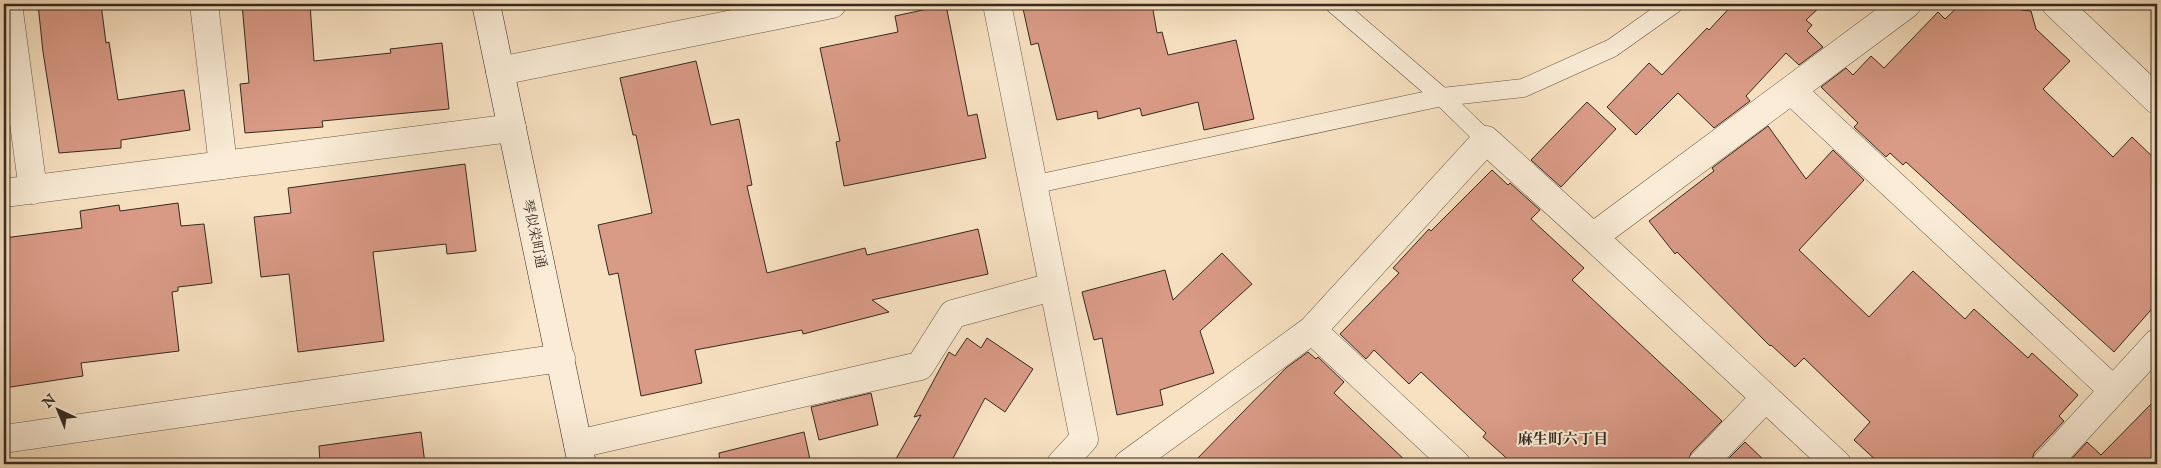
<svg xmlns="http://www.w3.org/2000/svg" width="2161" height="468" font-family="'IM FELL English','Noto Serif JP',serif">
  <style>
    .building { fill: #d99a86; stroke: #342a20 }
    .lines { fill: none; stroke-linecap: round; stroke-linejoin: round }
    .service-casing { stroke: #655848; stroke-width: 19 }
    .minor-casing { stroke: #655848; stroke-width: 29 }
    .secondary-casing { stroke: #342a20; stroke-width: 29 }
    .service { stroke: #faecd7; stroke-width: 18 }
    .minor { stroke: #faecd7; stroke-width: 28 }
    .secondary { stroke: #faecd7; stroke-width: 28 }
    .labels { text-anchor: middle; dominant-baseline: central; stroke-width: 4; stroke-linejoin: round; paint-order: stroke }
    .street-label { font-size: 14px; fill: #342a20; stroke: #faecd7 }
    .neighbourhood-label { font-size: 15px; font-weight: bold; fill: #342a20; stroke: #faecd7 }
  </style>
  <rect width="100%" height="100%" fill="#f7e1c1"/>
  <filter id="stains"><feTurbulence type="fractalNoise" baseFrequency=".004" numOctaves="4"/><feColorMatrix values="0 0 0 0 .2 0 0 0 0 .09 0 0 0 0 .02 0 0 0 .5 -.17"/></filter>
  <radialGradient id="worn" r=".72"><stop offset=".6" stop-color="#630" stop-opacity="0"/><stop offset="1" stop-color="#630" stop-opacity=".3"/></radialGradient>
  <path class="building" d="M 38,4 L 101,4 L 106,43 L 109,42 L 118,100 L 184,90 L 190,130 L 121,140 L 121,148 L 59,153 L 43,52 Z
    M 242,4 L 310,4 L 314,61 L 391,53 L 390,49 L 442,43 L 449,109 L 322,121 L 323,127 L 245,133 L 240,84 L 249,83 Z
    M 1022,4 L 1152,4 L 1157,33 L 1162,32 L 1168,55 L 1236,40 L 1254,119 L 1204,130 L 1198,102 L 1142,116 L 1140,108 L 1098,119 L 1097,111 L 1057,120 L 1038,43 L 1031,45 Z
    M 1733,4 L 1823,4 L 1806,20 L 1812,25 L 1807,31 L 1823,47 L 1799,65 L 1786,53 L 1746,96 L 1750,101 L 1714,128 L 1678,93 L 1636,135 L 1607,107 L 1649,63 L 1662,75 L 1707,28 L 1709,30 Z
    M 1961,4 L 2020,4 L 2021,10 L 2031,11 L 2036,29 L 2070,61 L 2043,89 L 2113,157 L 2132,137 L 2157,161 L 2157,303 L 2114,352 L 1906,162 L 1903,165 L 1890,153 L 1886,157 L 1854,127 L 1858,123 L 1821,87 L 1846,68 L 1853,75 L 1871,56 L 1884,68 L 1938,12 L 1945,19 Z
    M 946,5 L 968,116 L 977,114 L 986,158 L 844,186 L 836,142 L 840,141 L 820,48 L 898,32 L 895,16 Z
    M 696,61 L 711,125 L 739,119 L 752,185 L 747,186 L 767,273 L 865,248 L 867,255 L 978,229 L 988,274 L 872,300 L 889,312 L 803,334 L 802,330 L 695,350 L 702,383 L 641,396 L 618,273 L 609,275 L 598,225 L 652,213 L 636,135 L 633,135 L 620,78 Z
    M 1587,102 L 1616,129 L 1561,187 L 1531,160 Z
    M 1768,126 L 1806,179 L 1833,150 L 1864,180 L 1799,250 L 1869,317 L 1913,271 L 1965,319 L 1974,309 L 2028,358 L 2032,353 L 2078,395 L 2059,416 L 2064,421 L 2034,453 L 2031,464 L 1880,464 L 1854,440 L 1870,422 L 1804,358 L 1795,367 L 1771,345 L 1770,346 L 1677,252 L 1675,254 L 1649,221 L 1714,171 L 1712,168 Z
    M 465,164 L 476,251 L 447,254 L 446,244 L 373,252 L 384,341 L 298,352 L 289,274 L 261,277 L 254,217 L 291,213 L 288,188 Z
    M 1492,170 L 1508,185 L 1510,183 L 1540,210 L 1531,219 L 1584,268 L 1572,280 L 1722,421 L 1691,453 L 1687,464 L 1513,464 L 1483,437 L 1486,433 L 1421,372 L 1409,384 L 1374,350 L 1366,359 L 1340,334 L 1399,273 L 1393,268 L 1429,229 L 1431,231 Z
    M 178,203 L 181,226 L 204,224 L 212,283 L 178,287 L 178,291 L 172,292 L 179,351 L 81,363 L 83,376 L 4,388 L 4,238 L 82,228 L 80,211 L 119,205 L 120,211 Z
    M 1222,253 L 1252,284 L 1200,331 L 1214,373 L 1160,390 L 1163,405 L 1117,415 L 1102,338 L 1094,340 L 1082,292 L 1165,270 L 1173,300 Z
    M 967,338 L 981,348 L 987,338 L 1033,369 L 1005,412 L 985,398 L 950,464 L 893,464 L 921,415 L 914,417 L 949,352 L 955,356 Z
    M 1308,352 L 1316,359 L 1318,357 L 1344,382 L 1334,393 L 1409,464 L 1192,464 L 1286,368 Z
    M 871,393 L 878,425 L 819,440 L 811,407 Z
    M 2157,398 L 2157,464 L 2067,464 L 2087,442 L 2101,455 Z
    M 421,432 L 425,464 L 320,464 L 319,446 Z
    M 804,432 L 811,464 L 720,464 L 719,453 Z
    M 1745,442 L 1768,464 L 1723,464 Z"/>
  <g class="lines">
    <defs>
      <path id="service" d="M 1334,4 L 1442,97 L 1523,88 L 1612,48 L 1674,4
        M 1032,185 L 1442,97 L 1486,140"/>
      <path id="minor" d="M 8,4 L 33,190
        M 204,4 L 223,165
        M 997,4 L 1084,439 L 1061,464
        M 2056,4 L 2157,100
        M 500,71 L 832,4
        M 1791,90 L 2113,390
        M 4,193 L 512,128
        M 1593,237 L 1907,4
        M 1312,330 L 1456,464
        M 4,439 L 561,358
        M 578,444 L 920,366 L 953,314 L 1052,287
        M 1128,464 L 1312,330 L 1486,140 L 1593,237 L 1837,464
        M 1702,464 L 1765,398
        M 2046,464 L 2157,343"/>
      <path id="secondary" d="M 486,4 L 582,464"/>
    </defs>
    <use href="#service" class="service-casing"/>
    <use href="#minor" class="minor-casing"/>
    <use href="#secondary" class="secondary-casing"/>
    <use href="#service" class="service"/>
    <use href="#minor" class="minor"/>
    <use href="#secondary" class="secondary"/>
  </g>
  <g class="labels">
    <g class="street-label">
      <text transform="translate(534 234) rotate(78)">琴似栄町通</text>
    </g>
    <g class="neighbourhood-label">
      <text x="1563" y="439">麻生町六丁目</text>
    </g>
  </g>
  <rect width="2161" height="468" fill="none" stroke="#f7e1c1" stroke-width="20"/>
  <rect x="5" y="5" width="2151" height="458" fill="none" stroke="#342a20" stroke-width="2.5"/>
  <rect x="10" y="10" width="2141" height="448" fill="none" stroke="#342a20"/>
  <g transform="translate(58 410) rotate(316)" stroke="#faecd7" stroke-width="4" paint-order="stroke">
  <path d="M0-4L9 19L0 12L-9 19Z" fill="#342a20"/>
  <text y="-8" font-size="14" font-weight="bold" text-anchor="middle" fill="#342a20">N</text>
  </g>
  <rect width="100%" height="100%" filter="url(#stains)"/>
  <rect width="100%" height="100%" fill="url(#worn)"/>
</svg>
